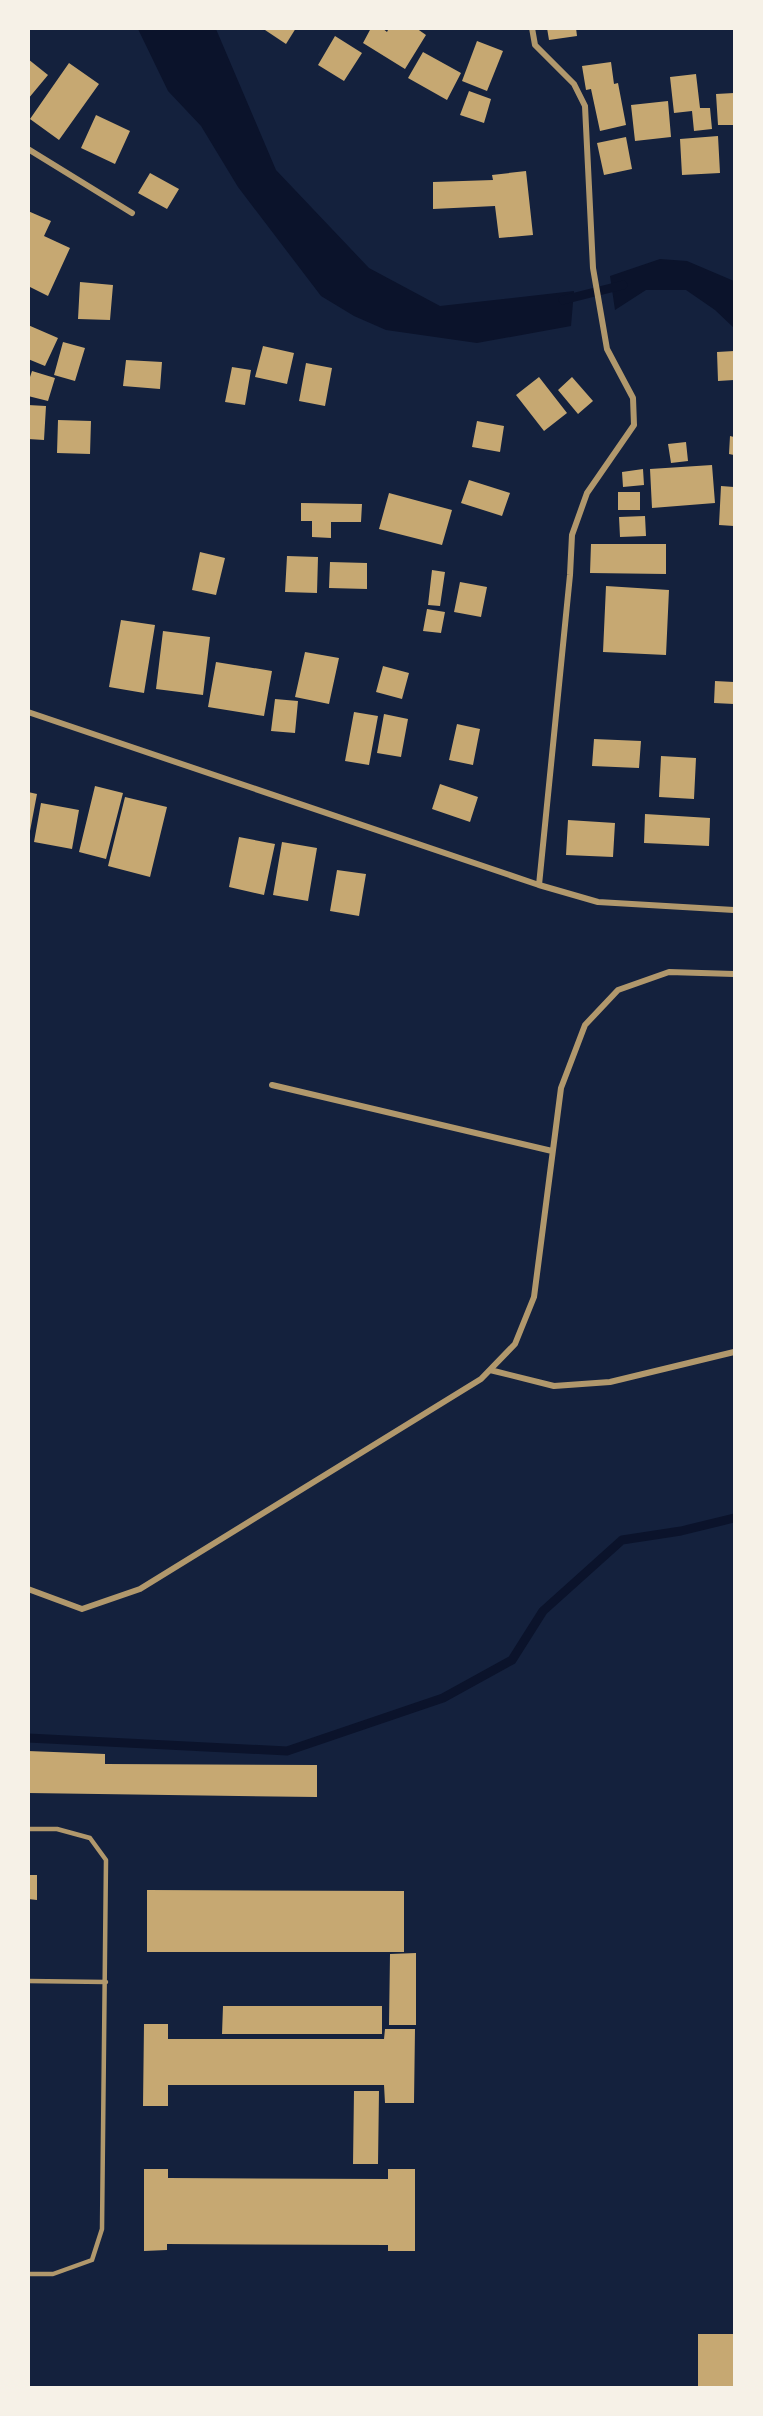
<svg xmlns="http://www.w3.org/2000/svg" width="763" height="2416" font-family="'Public Sans',sans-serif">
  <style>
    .water { fill: #0b132b }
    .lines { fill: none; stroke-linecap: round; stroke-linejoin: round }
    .stream { stroke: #0b132b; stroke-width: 9 }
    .building { fill: #c6a872 }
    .service { stroke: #b1986c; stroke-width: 4.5 }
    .minor { stroke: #b1986c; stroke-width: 6 }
  </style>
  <rect width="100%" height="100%" fill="#14213d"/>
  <path class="water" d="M 138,29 L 216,29 L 276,170 L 369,268 L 440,306 L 574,291 L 571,326 L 477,343 L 386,330 L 354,316 L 321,296 L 238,187 L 201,126 L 168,91 Z
    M 660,259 L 687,261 L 734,281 L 734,328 L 715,310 L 686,290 L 646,290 L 615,310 L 610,276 Z"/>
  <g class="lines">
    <path class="stream" d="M 563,300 L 623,285
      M 28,1738 L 287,1751 L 443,1698 L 512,1660 L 543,1611 L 622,1540 L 681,1531 L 734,1518"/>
  </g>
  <path class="building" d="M 262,28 L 296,28 L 286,44 Z
    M 371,28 L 382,28 L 387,32 L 389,28 L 416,28 L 426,35 L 405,69 L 363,43 Z
    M 547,28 L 576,28 L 577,36 L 549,40 Z
    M 335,36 L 362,53 L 344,81 L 318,65 Z
    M 477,41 L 503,51 L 487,91 L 462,81 Z
    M 423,52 L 461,73 L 447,100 L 408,78 Z
    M 28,59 L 48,75 L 28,99 Z
    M 611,62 L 614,84 L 618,83 L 626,125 L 600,131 L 591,89 L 586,90 L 582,66 Z
    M 69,63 L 99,84 L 59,140 L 30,119 Z
    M 696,74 L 700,108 L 710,108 L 712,129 L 694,131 L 692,111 L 674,113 L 670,77 Z
    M 469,91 L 491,99 L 484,123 L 460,115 Z
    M 734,93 L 734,125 L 718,125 L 716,94 Z
    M 668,101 L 671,137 L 635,141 L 631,105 Z
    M 96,115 L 130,131 L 115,164 L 81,148 Z
    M 718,136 L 720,173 L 682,175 L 680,139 Z
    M 626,137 L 632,169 L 604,175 L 597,143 Z
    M 526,171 L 533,235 L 499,238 L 495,206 L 433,209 L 433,182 L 493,180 L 492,175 Z
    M 150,173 L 179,189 L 167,209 L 138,193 Z
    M 28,211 L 51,221 L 44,236 L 70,248 L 48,296 L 28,286 Z
    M 80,282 L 113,285 L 110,320 L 78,319 Z
    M 28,325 L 58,338 L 45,366 L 28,359 Z
    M 63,342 L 85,348 L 75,381 L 54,375 Z
    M 263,346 L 294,353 L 287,384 L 255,377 Z
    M 734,351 L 734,380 L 718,381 L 717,352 Z
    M 126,360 L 162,362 L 160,389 L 123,386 Z
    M 306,363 L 332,368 L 325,406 L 299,401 Z
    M 232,367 L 251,370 L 245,405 L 225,402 Z
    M 32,371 L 55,378 L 48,401 L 28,396 L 28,383 Z
    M 539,377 L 567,413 L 544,431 L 516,395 Z
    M 572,377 L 593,401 L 578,414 L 558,390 Z
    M 28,405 L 46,406 L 44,440 L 28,439 Z
    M 58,420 L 91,421 L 90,454 L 57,453 Z
    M 477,421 L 504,426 L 500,452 L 472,447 Z
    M 730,436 L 734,437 L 734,455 L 729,454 Z
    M 686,442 L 688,461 L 671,463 L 668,444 Z
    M 712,465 L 715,503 L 652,508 L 650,469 Z
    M 643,469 L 644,485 L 623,487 L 622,472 Z
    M 469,480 L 510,493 L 502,516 L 461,503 Z
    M 721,486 L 734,487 L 734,526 L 719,525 Z
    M 618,492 L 640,492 L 640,510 L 618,510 Z
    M 389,493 L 452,510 L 442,545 L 379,529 Z
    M 301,503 L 362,504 L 361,522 L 331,522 L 331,538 L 312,537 L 312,521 L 301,521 Z
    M 645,516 L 646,536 L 620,537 L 619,517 Z
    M 591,544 L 666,544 L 666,574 L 590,573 Z
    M 200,552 L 225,558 L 216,595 L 192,590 Z
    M 287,556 L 318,557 L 317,593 L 285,592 Z
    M 330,562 L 367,563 L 367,589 L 329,588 Z
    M 432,570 L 445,572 L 440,606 L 428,605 Z
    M 460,582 L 487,587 L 481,617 L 454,612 Z
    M 606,586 L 669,590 L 666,655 L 603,652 Z
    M 427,609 L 445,612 L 441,633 L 423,631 Z
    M 121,620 L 155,625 L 144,693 L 109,687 Z
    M 163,631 L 210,637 L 203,695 L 156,689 Z
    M 305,652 L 339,658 L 329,704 L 295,697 Z
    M 216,662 L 272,671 L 264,716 L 208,707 Z
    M 383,666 L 409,673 L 402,699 L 376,692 Z
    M 715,681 L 734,682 L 734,704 L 714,703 Z
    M 275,699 L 298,701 L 295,733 L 271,731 Z
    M 354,712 L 378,716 L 369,765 L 345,761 Z
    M 384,714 L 408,719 L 401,757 L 377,753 Z
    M 457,724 L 480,729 L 473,765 L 449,760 Z
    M 594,739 L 641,741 L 639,768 L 592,766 Z
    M 661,756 L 696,758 L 694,799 L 659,797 Z
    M 440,784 L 478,797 L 470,822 L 432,809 Z
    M 95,786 L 123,793 L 106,859 L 79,852 Z
    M 28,792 L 37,794 L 30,831 L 28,830 Z
    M 125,797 L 167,807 L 150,877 L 108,866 Z
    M 41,803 L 79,810 L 72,849 L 34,842 Z
    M 645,814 L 710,818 L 709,846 L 644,843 Z
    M 568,820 L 615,823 L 613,857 L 566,855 Z
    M 239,837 L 275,844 L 264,895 L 229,887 Z
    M 282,842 L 317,848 L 308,901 L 273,895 Z
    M 337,870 L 366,874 L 359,916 L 330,911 Z
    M 28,1751 L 105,1754 L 105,1764 L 317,1765 L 317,1797 L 28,1793 Z
    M 28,1875 L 37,1875 L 37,1900 L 28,1899 Z
    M 147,1890 L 404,1891 L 404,1952 L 147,1952 Z
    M 416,1953 L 416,2025 L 389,2025 L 390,1954 Z
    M 223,2006 L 382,2006 L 382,2034 L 222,2034 Z
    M 144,2024 L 168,2024 L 168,2039 L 384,2039 L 385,2029 L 415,2029 L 414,2103 L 385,2103 L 384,2085 L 168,2085 L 168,2106 L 143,2106 Z
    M 354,2091 L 379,2091 L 378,2164 L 353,2164 Z
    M 144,2169 L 168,2169 L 168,2178 L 388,2179 L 388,2169 L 415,2169 L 415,2251 L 388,2251 L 388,2245 L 167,2244 L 167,2250 L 144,2251 Z
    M 698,2334 L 734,2334 L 734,2388 L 698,2388 Z"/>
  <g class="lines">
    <path class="service" d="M 28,1829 L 57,1829 L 90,1838 L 106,1860 L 102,2229 L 92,2260 L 53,2274 L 28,2274
      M 28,1981 L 106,1982"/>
    <path class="minor" d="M 532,28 L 535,45 L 574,84 L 585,106 L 593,268 L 607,349 L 633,398 L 634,425 L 587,493 L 572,535 L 570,575 L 539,885
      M 28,149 L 132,213
      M 28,712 L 539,885 L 598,902 L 734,910
      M 272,1085 L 552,1151
      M 490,1370 L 554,1386 L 610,1382 L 734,1352
      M 28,1589 L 82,1609 L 140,1589 L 481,1379 L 515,1344 L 534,1297 L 561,1088 L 585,1025 L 618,990 L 669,972 L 734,974"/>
  </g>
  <rect width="763" height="2416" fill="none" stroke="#f6f1e7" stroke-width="60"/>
</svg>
